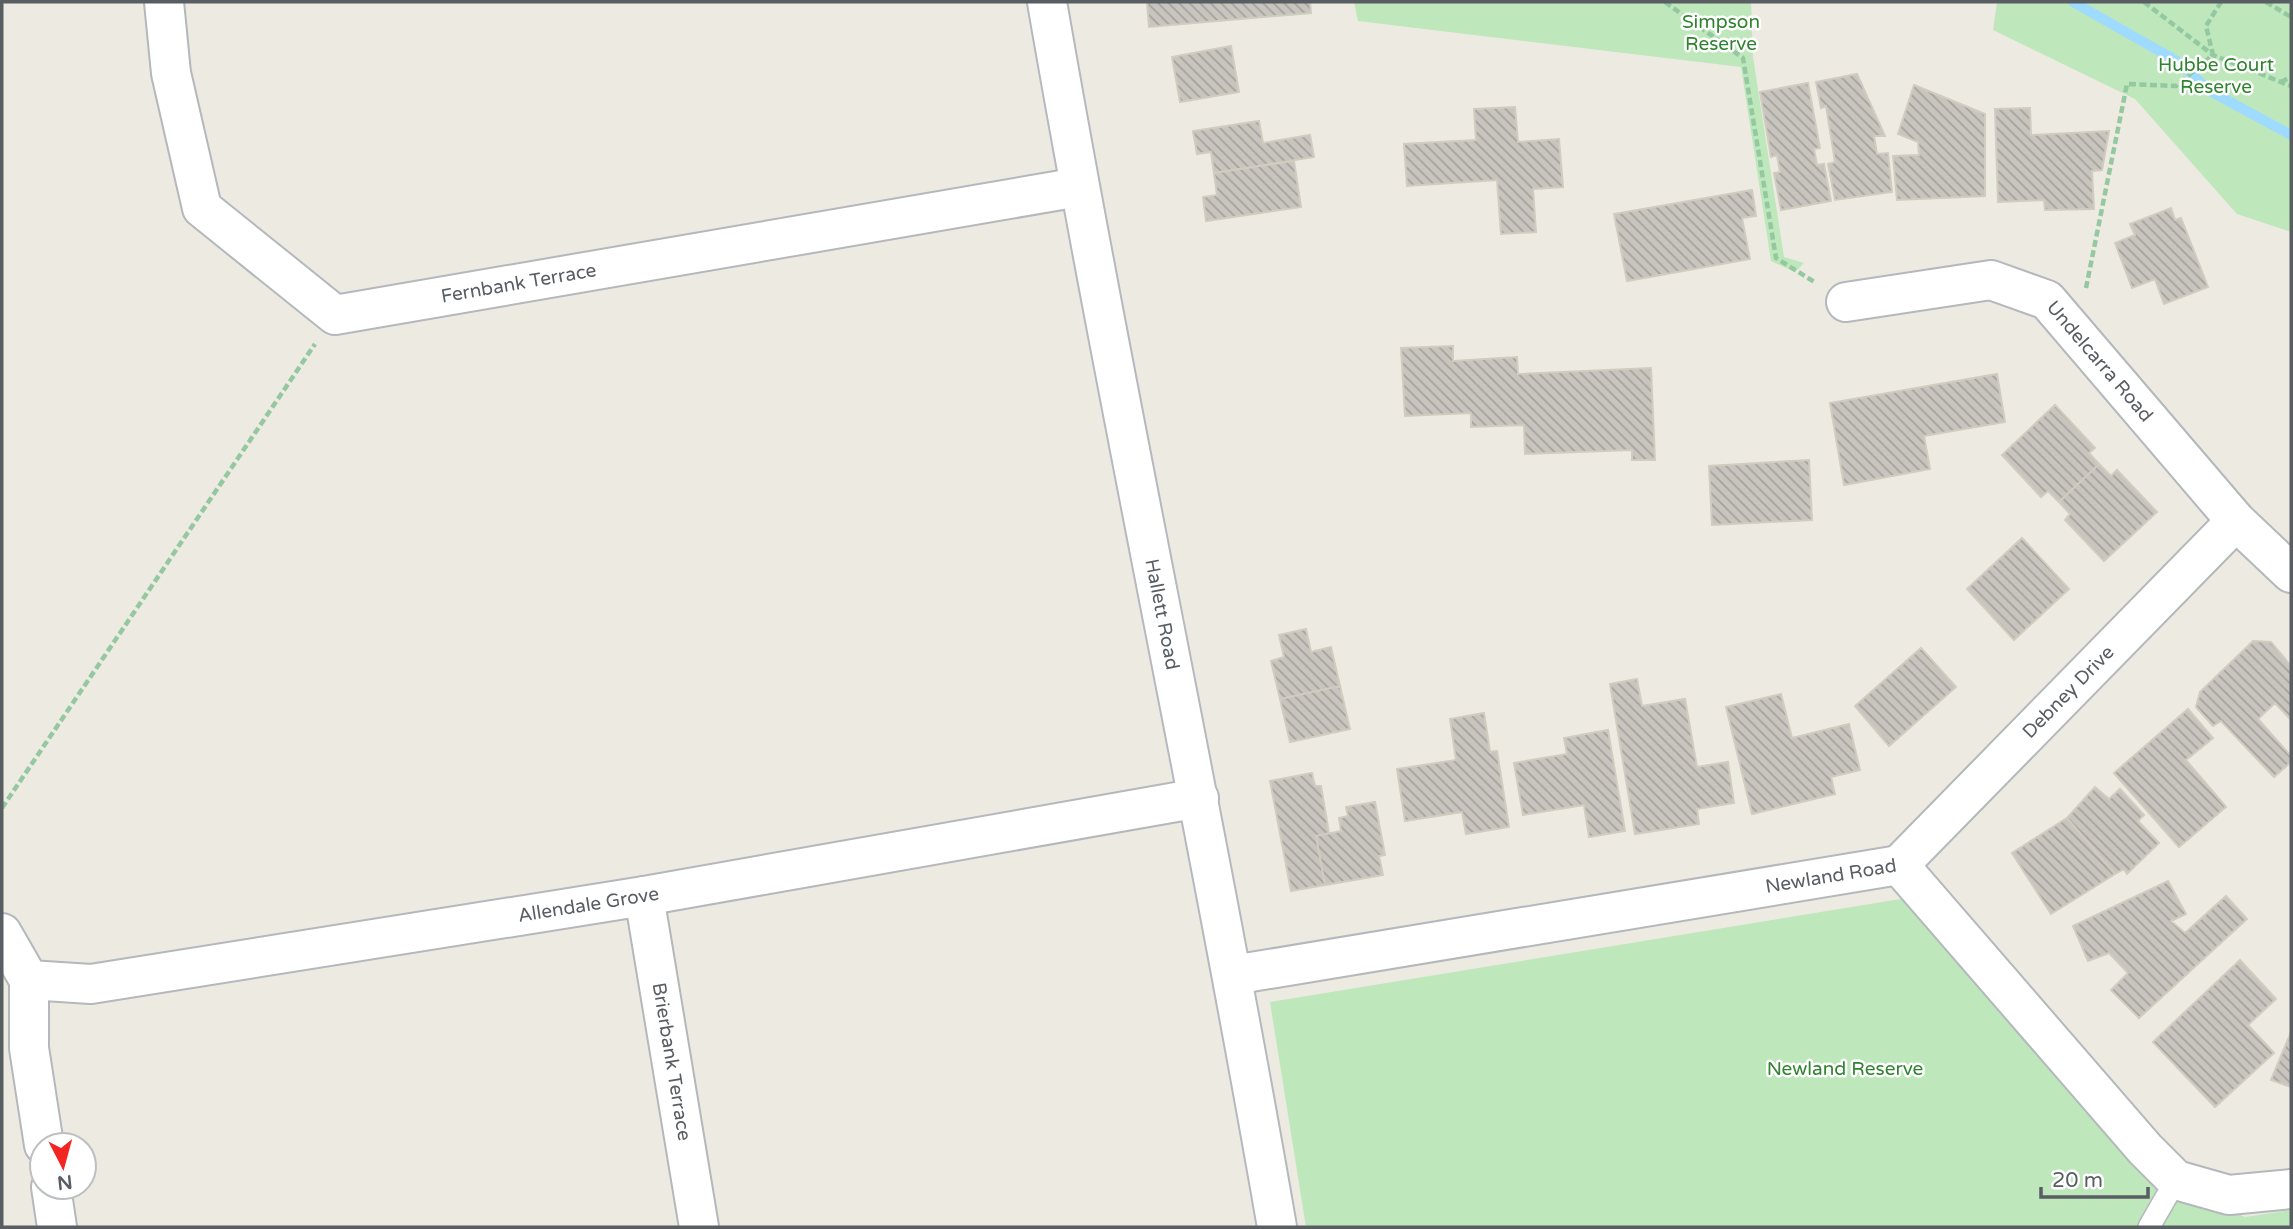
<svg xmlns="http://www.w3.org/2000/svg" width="2293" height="1229" font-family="'Varela Round',sans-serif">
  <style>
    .park { fill: #bee7bb }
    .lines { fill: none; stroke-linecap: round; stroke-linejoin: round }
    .stream { stroke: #9fdbff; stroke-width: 10 }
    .building { fill: url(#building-back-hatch); stroke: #d2cbbf; stroke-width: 2 }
    .service-casing { stroke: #b4b8bc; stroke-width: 24 }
    .minor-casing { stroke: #b4b8bc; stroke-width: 42 }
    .secondary-casing { stroke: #b5b9bf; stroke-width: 42 }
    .path { stroke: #94c8a0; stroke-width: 4.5; stroke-dasharray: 7 3.5; stroke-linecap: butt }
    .service { stroke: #fff; stroke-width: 21 }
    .minor { stroke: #fff; stroke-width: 38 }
    .secondary { stroke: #fff; stroke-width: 38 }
    .labels { text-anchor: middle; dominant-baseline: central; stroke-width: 5; stroke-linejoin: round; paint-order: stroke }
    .park-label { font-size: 19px; fill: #30842f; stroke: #fff }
    .street-label { font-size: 19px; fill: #595e63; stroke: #fff }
  </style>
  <defs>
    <pattern id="building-back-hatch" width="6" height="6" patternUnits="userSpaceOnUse" patternTransform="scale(1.75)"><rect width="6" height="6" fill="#c8c4be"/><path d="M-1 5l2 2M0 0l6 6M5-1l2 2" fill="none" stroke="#a5a29e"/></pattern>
  </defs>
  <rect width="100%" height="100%" fill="#edeae1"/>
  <path class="park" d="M 1354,2 L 1751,2 L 1753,57 L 1784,257 L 1804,263 L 1795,272 L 1771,261 L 1741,67 L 1358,21 Z
    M 1997,2 L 2291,2 L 2291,232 L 2237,214 L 2135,99 L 1993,30 Z
    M 1913,897 L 2144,1176 L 2245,1217 L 2291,1210 L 2291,1227 L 1306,1227 L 1270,1002 Z"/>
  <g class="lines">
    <path class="stream" d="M 2073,2 L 2177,61 L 2210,91 L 2291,135"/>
  </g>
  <path class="building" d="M 1147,2 L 1310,2 L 1311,13 L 1149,27 Z
    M 1231,46 L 1239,92 L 1180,102 L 1172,57 Z
    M 1857,74 L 1885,136 L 1874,136 L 1877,154 L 1888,153 L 1892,192 L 1835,200 L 1828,164 L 1835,162 L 1826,106 L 1821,108 L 1816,82 Z
    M 1808,83 L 1820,148 L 1814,149 L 1817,165 L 1824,164 L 1831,201 L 1781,210 L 1774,173 L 1780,172 L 1777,155 L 1771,157 L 1760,92 Z
    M 1914,85 L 1985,114 L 1985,196 L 1897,200 L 1893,156 L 1919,155 L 1918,142 L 1898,134 Z
    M 1515,107 L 1518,142 L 1559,139 L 1563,187 L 1533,189 L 1536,232 L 1501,234 L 1497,180 L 1407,186 L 1404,144 L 1476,140 L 1474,109 Z
    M 2030,108 L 2031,135 L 2109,131 L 2102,170 L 2092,171 L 2094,209 L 2045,210 L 2044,200 L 1998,202 L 1995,109 Z
    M 1259,121 L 1263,143 L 1310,135 L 1314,157 L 1214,173 L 1211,152 L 1197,154 L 1193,131 Z
    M 1294,161 L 1301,207 L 1206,221 L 1203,197 L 1217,195 L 1214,173 Z
    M 1752,190 L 1756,216 L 1742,218 L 1750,259 L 1627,281 L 1614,214 Z
    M 2171,208 L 2175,220 L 2181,218 L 2208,287 L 2164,304 L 2155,279 L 2132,288 L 2115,243 L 2135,235 L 2130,224 Z
    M 1453,346 L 1453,361 L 1517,357 L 1518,374 L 1651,368 L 1655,460 L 1632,460 L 1632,450 L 1525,454 L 1524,425 L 1471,427 L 1471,413 L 1405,416 L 1401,348 Z
    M 1997,374 L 2005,422 L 1924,436 L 1930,469 L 1844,485 L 1830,403 Z
    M 2055,405 L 2095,448 L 2089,453 L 2099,464 L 2059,502 L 2048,491 L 2041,497 L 2002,455 Z
    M 1809,460 L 1812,520 L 1712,525 L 1709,466 Z
    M 2099,464 L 2111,476 L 2117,470 L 2157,512 L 2104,561 L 2065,520 L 2070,514 L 2059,502 Z
    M 2022,538 L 2069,589 L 2014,640 L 1967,589 Z
    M 1306,629 L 1311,652 L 1331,647 L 1340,686 L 1280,699 L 1271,661 L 1284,657 L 1279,635 Z
    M 2253,641 L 2271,642 L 2291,666 L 2291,720 L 2275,703 L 2258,719 L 2291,756 L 2291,762 L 2274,777 L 2221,721 L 2213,726 L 2196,707 L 2200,692 Z
    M 1921,648 L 1956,687 L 1889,746 L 1855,706 Z
    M 1637,679 L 1642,706 L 1685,699 L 1697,767 L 1728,762 L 1734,803 L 1697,809 L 1699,824 L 1635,834 L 1610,684 Z
    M 1340,686 L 1350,729 L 1290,742 L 1280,699 Z
    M 1781,694 L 1792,738 L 1849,724 L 1860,770 L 1831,777 L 1835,794 L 1752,814 L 1726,707 Z
    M 2188,709 L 2213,738 L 2186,760 L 2226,807 L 2179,847 L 2114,773 Z
    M 1484,713 L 1490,752 L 1497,751 L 1509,827 L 1466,834 L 1462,812 L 1405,821 L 1397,769 L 1456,760 L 1450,719 Z
    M 1608,730 L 1625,831 L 1589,837 L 1584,805 L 1523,815 L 1514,763 L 1567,754 L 1564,738 Z
    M 1312,773 L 1315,786 L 1321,786 L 1329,833 L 1316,836 L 1325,885 L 1291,891 L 1270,781 Z
    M 2095,787 L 2109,799 L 2120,789 L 2144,815 L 2138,821 L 2159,843 L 2127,874 L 2124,869 L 2115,874 L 2067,818 Z
    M 1375,802 L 1385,855 L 1379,856 L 1383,875 L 1325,885 L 1316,836 L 1341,831 L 1339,818 L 1348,816 L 1346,807 Z
    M 2067,818 L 2115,874 L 2051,914 L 2012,853 Z
    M 2168,881 L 2186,914 L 2171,921 L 2185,933 L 2226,896 L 2247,919 L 2139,1018 L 2111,990 L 2128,973 L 2109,953 L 2088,961 L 2073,926 Z
    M 2240,960 L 2276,999 L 2248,1025 L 2274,1053 L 2215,1107 L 2153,1042 Z
    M 2291,1032 L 2291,1087 L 2271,1080 Z"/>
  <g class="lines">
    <defs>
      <path id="service" d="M 2149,1227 L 2176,1180"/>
      <g id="minor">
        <path id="s1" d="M 164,2 L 171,73 L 202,208 L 335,315 L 1079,187"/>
        <path id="s2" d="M 1846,302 L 1991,280 L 2047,300 L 2236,521 L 2291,573"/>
        <path id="s3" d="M 1899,865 L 2236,521"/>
        <path id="s4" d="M 644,896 L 699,1227"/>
        <path id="s5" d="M 2,933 L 29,980 L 91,984 L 644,896 L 1199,798"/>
        <path id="s6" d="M 1233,975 L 1899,865 L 2145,1149 L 2176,1180 L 2229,1195 L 2291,1189"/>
        <path d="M 29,980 L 29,1048 L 44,1145"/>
        <path d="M 51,1187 L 57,1227"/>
      </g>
      <g id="secondary">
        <path id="s7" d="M 1047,2 C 1118,411 1206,818 1277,1227"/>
      </g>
    </defs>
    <use href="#service" class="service-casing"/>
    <use href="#minor" class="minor-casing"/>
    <use href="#secondary" class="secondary-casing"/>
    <path class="path" d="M 1665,2 L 1743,58 L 1776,258 L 1816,283
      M 2144,2 L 2213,55 L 2291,86
      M 2266,2 L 2291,17
      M 2281,82 L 2291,77
      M 2086,288 L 2127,84 L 2176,86 L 2213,55 L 2206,26 L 2221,2
      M 2,808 L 315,344"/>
    <use href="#service" class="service"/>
    <use href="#minor" class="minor"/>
    <use href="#secondary" class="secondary"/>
  </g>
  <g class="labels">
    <g class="park-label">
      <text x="1721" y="22">Simpson<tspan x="1721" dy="22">Reserve</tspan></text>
      <text x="2216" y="65">Hubbe Court<tspan x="2216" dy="22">Reserve</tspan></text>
      <text x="1845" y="1069">Newland Reserve</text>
    </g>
    <g class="street-label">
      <text stroke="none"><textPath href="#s1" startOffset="567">Fernbank Terrace</textPath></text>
      <text stroke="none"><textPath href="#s2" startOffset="287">Undelcarra Road</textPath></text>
      <text stroke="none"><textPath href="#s7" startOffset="623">Hallett Road</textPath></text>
      <text stroke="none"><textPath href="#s3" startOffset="242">Debney Drive</textPath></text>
      <text stroke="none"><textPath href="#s6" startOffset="606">Newland Road</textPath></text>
      <text stroke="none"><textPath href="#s5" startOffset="620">Allendale Grove</textPath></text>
      <text stroke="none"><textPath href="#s4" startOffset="168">Brierbank Terrace</textPath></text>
    </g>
  </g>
  <rect width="2293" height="1229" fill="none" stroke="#595e63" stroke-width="7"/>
  <g transform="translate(63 1166) rotate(174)"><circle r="33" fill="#ffffff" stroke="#bdbfc1" stroke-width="2"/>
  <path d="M0-5L12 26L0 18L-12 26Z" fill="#f32522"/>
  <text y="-10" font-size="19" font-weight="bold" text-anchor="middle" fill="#595e63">N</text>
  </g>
  <path d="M2041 1187v10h107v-10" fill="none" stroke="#595e63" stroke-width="3.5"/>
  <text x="2052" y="1187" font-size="21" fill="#595e63" stroke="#ffffff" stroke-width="5" paint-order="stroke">20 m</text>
</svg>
